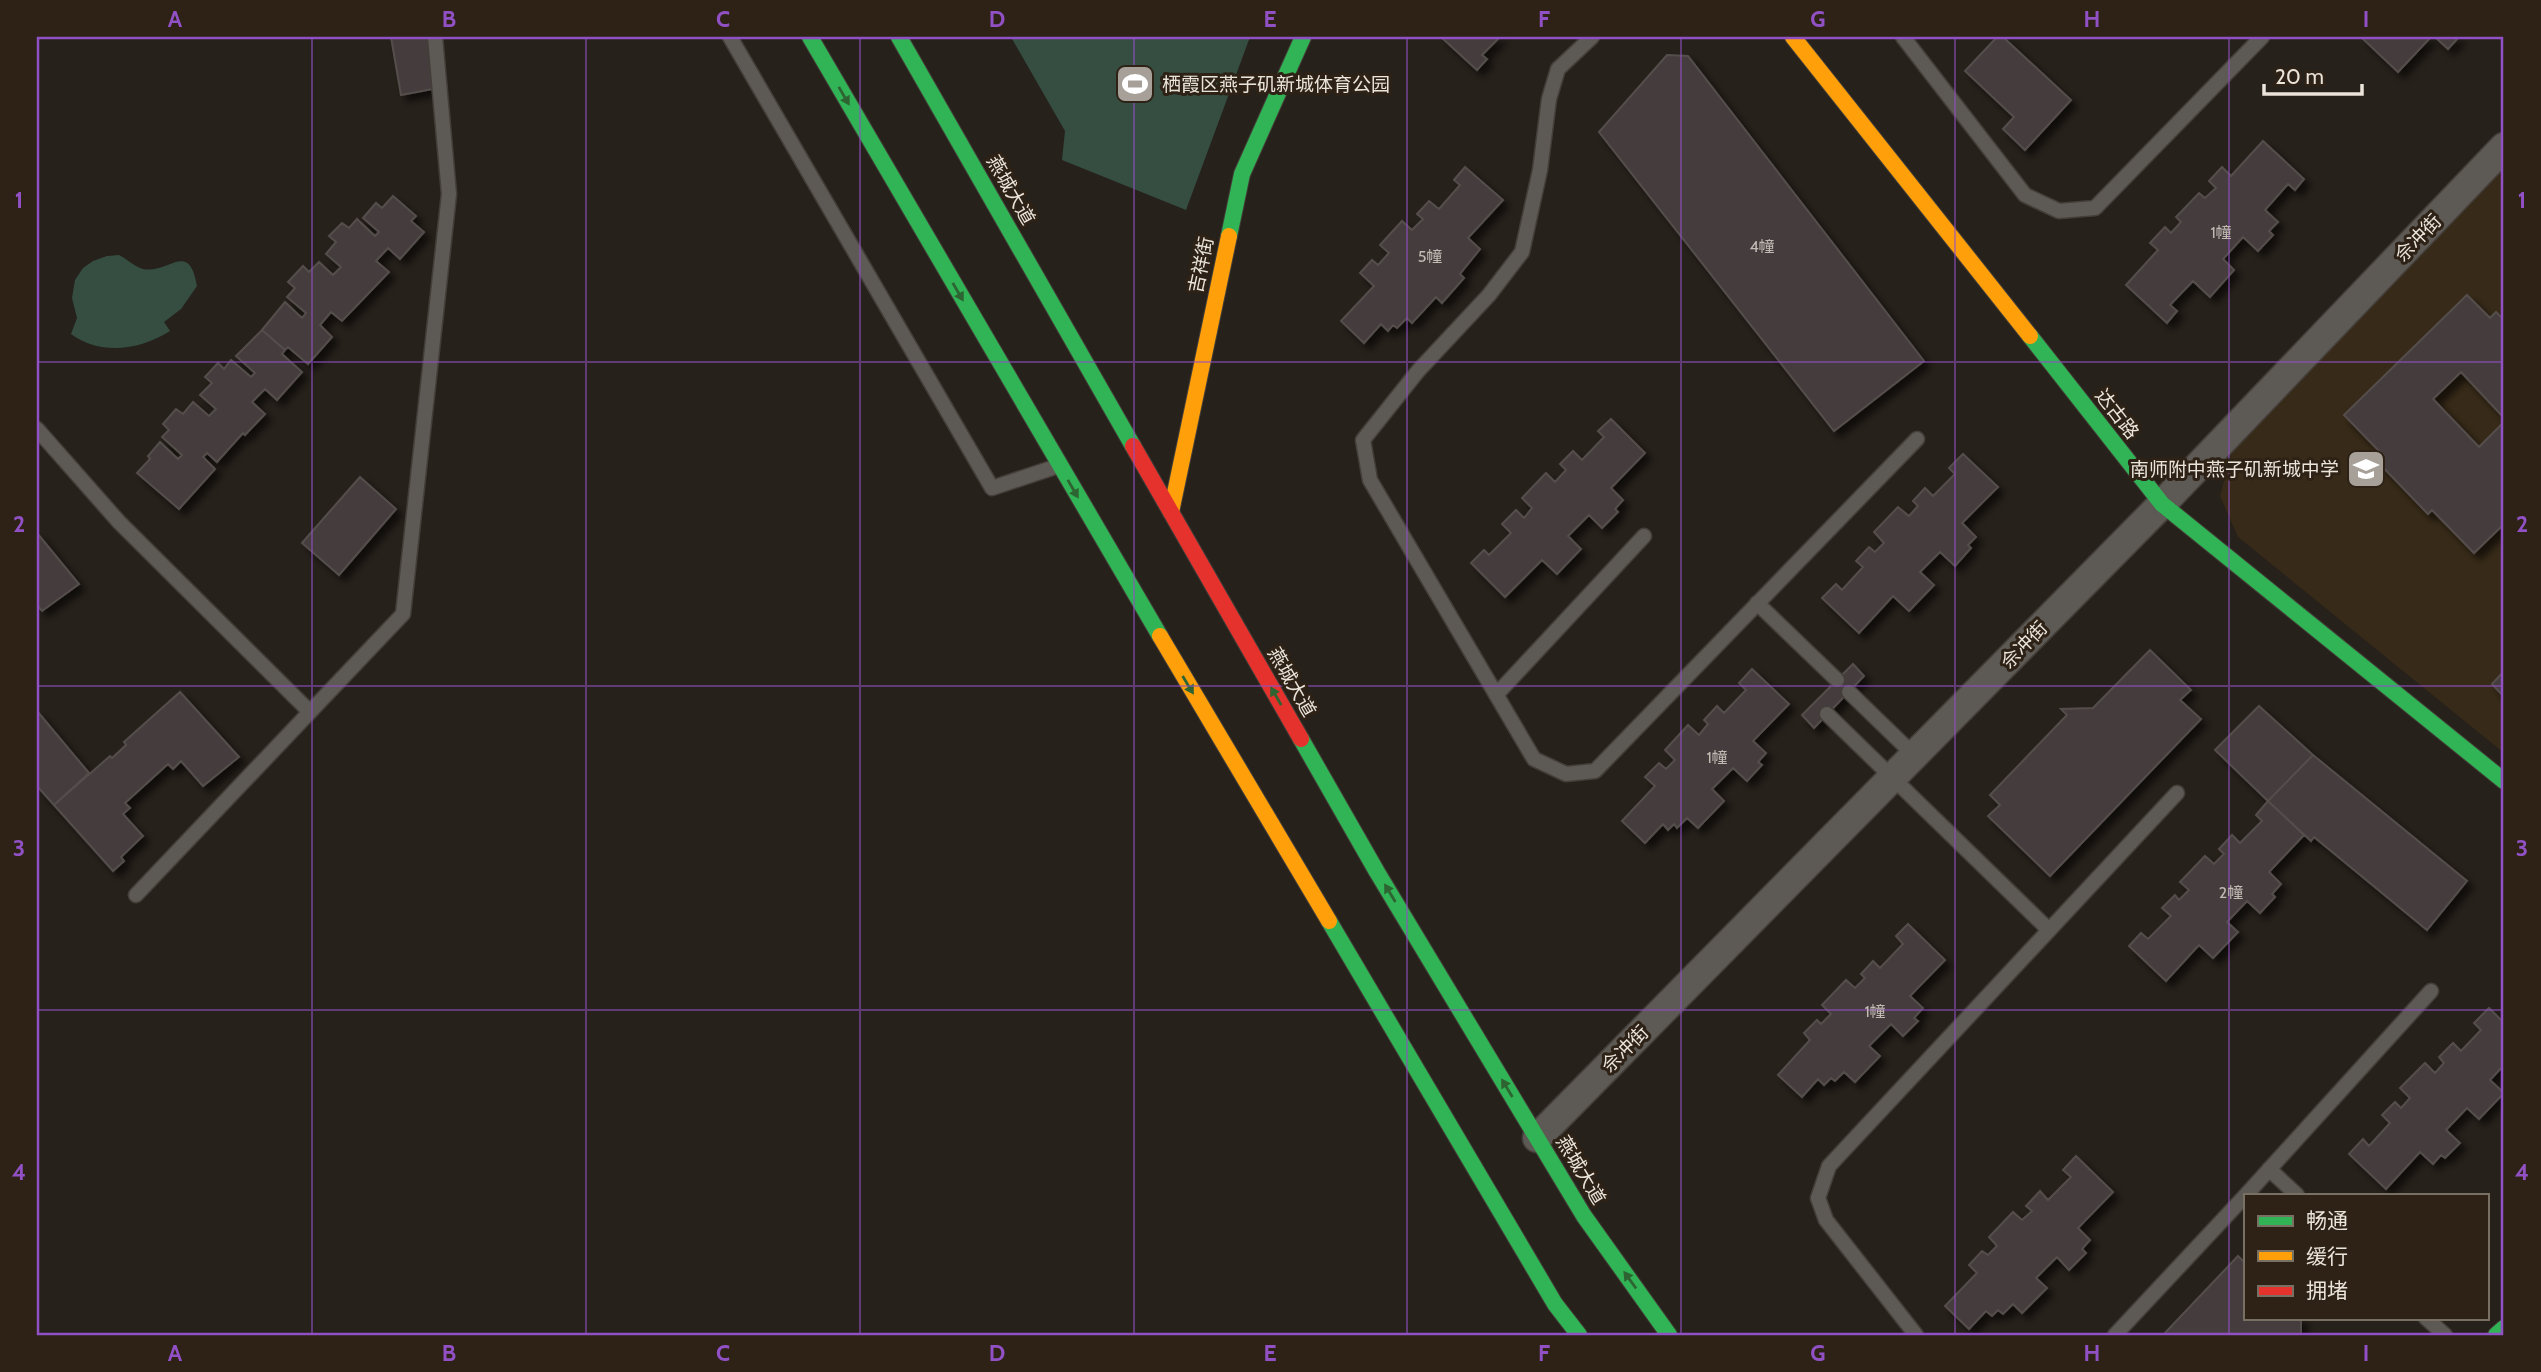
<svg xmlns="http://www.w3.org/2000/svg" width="2541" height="1372" font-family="Cabin,'Noto Sans SC',sans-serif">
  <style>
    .built { fill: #372a18 }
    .green { fill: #354e41 }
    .building { fill: #453c3c; stroke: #544e4c; stroke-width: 2; filter: url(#shadow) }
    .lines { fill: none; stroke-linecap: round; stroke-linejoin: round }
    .lane-casing { stroke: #443e39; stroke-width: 17 }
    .street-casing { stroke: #443e39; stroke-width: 31 }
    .fast-casing { stroke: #443e39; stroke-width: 18 }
    .slow-casing { stroke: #443e39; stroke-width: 18 }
    .jam-casing { stroke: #443e39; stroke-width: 18 }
    .lane { stroke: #5d5954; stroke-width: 14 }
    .street { stroke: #5d5954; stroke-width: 28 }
    .fast { stroke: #30b455; stroke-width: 16 }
    .slow { stroke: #ff9f0a; stroke-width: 16 }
    .jam { stroke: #e5322d; stroke-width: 16 }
    .oneway { fill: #2e6432 }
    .grid { fill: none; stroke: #9151c5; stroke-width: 2; stroke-opacity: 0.55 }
    .labels { text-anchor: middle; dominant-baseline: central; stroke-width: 6; stroke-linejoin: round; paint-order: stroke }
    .number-label { font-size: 16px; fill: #c2bab3 }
    .poi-label { font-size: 19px; fill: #ebe4db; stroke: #2d2215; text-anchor: start }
    .street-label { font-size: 19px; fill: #ebe4db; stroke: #2d2215 }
    .neatline { fill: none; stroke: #9151c5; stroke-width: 2.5 }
    .grid-label { font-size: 23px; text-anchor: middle; font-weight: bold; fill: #9151c5 }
  </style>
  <defs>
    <filter id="shadow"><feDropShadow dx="6" dy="6" stdDeviation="3.5" flood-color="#0009"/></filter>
  </defs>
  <rect width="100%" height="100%" fill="#27211b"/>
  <path class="built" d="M 2504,168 L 2504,753 L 2238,537 L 2220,496 L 2234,443 Z"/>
  <path class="green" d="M 1011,37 L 1250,37 L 1186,210 L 1062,160 L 1065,131 Z
    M 119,255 C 127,259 135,267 143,269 C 169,274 189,239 197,286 L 181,309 L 164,322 L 170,331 C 140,350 101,356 71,334 L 77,318 L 72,298 L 75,280 L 83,268 L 93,261 L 107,256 Z"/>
  <path class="building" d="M 391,37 L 429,37 L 438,88 L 401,95 Z
    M 1441,37 L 1500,37 L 1482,55 L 1487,59 L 1477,70 Z
    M 1997,37 L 2003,37 L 2071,100 L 2025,150 L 2003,129 L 2014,117 L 1965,71 Z
    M 2364,37 L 2431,37 L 2398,72 L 2362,38 Z
    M 2435,37 L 2459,37 L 2448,49 Z
    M 1667,55 L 1688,56 L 1924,361 L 1834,431 L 1599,132 Z
    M 2263,141 L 2304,179 L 2295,190 L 2288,184 L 2265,210 L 2278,222 L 2269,231 L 2273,235 L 2258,251 L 2243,237 L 2223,259 L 2234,270 L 2210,297 L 2193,281 L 2170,305 L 2177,311 L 2167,323 L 2126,285 L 2158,250 L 2150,243 L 2165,227 L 2171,233 L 2181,222 L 2176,217 L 2199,193 L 2205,198 L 2216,188 L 2209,181 L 2222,167 L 2231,176 Z
    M 1465,167 L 1503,200 L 1468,238 L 1480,249 L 1460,274 L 1464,278 L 1442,303 L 1436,297 L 1412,323 L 1407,318 L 1397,328 L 1393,325 L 1388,331 L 1381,324 L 1364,343 L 1341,321 L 1374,286 L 1360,273 L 1372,260 L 1378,265 L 1389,253 L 1380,245 L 1402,221 L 1412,230 L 1423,219 L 1417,214 L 1429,201 L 1439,209 L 1460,185 L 1454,180 Z
    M 393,196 L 416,216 L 411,221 L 424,232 L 400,259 L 388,248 L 376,261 L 389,272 L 342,321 L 331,312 L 320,325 L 332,337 L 308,364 L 288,347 L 285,350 L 262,330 L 285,302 L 302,318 L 306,313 L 287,297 L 295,288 L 288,282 L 303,266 L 309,272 L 319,262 L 333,275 L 341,267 L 326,254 L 336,242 L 329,236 L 342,223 L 349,228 L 357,219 L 375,236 L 379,232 L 363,218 L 376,203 L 382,208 Z
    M 2467,295 L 2490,318 L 2496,312 L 2504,320 L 2504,418 L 2461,372 L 2433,399 L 2479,447 L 2504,422 L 2504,524 L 2474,553 L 2432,510 L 2428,514 L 2375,459 L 2381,453 L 2344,415 Z
    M 262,330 L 285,350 L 282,354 L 302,372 L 277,400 L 265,389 L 252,402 L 265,414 L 245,435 L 243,433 L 217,462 L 207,453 L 203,457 L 215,469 L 179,509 L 137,473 L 150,459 L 148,456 L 160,442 L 178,459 L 182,455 L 162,437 L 169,430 L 163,424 L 176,409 L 183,414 L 193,402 L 209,416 L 216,409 L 200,395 L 212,383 L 205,377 L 218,363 L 224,369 L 231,360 L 251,377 L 255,373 L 236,356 Z
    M 1611,419 L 1645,453 L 1611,488 L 1623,500 L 1615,509 L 1618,512 L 1602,528 L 1589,515 L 1568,536 L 1581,549 L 1557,574 L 1542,560 L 1505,597 L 1471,563 L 1484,550 L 1489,555 L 1511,533 L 1502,524 L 1516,510 L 1524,518 L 1532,508 L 1522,498 L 1546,473 L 1555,482 L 1566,470 L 1560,464 L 1573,451 L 1582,460 L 1604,437 L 1598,431 Z
    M 1963,454 L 1998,487 L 1962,523 L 1976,537 L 1968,545 L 1971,548 L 1955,566 L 1940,552 L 1920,572 L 1934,585 L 1909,611 L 1893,596 L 1859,633 L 1822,598 L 1836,584 L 1842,590 L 1863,567 L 1856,561 L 1869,547 L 1875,552 L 1884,543 L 1874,532 L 1898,507 L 1909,516 L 1918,506 L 1913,501 L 1925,488 L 1933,496 L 1955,474 L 1949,468 Z
    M 360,477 L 396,509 L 339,575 L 302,543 Z
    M 37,533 L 79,584 L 42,611 L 37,605 Z
    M 2150,650 L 2191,690 L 2180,700 L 2201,719 L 2050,876 L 1988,816 L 2000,805 L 1990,795 L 2067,715 L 2061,709 L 2093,708 Z
    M 1853,664 L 1864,676 L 1814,728 L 1802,715 Z
    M 1752,669 L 1789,704 L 1753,741 L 1766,753 L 1758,762 L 1762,765 L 1747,781 L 1733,768 L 1712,789 L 1724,801 L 1698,828 L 1687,818 L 1677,828 L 1674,824 L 1668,830 L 1663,824 L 1645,843 L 1622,821 L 1655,786 L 1645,777 L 1659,763 L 1666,769 L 1675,760 L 1665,750 L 1688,725 L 1699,735 L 1708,724 L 1704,720 L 1717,706 L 1724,713 L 1746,690 L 1739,683 Z
    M 2504,671 L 2504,697 L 2492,684 Z
    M 180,692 L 239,757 L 203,786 L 181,761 L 173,769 L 168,764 L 125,803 L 130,808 L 123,814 L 143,836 L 121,857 L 124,861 L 113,871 L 54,805 L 110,756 L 112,758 L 126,745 L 124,742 Z
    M 2259,706 L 2313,755 L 2268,801 L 2215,750 Z
    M 37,711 L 89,773 L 54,805 L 37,786 Z
    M 2313,755 L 2467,881 L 2427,930 L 2314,837 L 2311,841 L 2268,801 Z
    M 2268,801 L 2304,835 L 2269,872 L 2281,884 L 2272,894 L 2275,897 L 2260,913 L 2247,901 L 2227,922 L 2238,932 L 2213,958 L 2199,945 L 2166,981 L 2129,946 L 2141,933 L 2148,939 L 2171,916 L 2162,908 L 2175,895 L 2179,900 L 2189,890 L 2180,882 L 2205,856 L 2214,864 L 2224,854 L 2219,849 L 2232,835 L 2240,843 L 2262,821 L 2256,815 Z
    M 1908,924 L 1945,960 L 1910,996 L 1923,1008 L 1914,1018 L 1918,1021 L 1903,1036 L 1891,1024 L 1869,1046 L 1880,1056 L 1855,1082 L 1844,1072 L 1835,1081 L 1831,1078 L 1824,1085 L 1818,1079 L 1802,1097 L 1778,1075 L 1810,1040 L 1804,1033 L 1817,1020 L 1821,1024 L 1831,1014 L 1822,1005 L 1846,980 L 1855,988 L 1865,978 L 1861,974 L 1873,961 L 1880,968 L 1903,944 L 1896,936 Z
    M 2489,1008 L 2504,1023 L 2504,1065 L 2490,1080 L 2504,1093 L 2479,1119 L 2467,1108 L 2446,1130 L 2460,1143 L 2445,1158 L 2441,1155 L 2433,1164 L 2420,1152 L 2386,1189 L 2349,1154 L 2363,1139 L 2369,1146 L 2390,1123 L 2382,1115 L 2395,1102 L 2401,1108 L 2410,1098 L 2400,1088 L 2425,1063 L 2435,1073 L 2444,1063 L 2439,1057 L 2453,1043 L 2461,1051 L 2481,1030 L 2474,1023 Z
    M 2076,1156 L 2113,1192 L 2078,1228 L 2090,1240 L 2082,1249 L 2086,1253 L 2069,1270 L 2057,1257 L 2036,1278 L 2047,1288 L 2022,1313 L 2013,1304 L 2003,1314 L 1998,1310 L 1992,1316 L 1986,1311 L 1969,1329 L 1945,1306 L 1977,1273 L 1969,1265 L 1982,1251 L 1988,1255 L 1997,1246 L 1989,1237 L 2013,1212 L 2022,1220 L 2032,1211 L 2026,1206 L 2040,1191 L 2048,1200 L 2071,1177 L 2063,1170 Z
    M 2238,1256 L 2245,1263 L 2245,1318 L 2301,1318 L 2301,1335 L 2163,1335 Z"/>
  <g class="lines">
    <defs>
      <path id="lane" d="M 730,37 L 992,488 L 1058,466
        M 1592,37 L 1558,69 L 1549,99 L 1540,170 L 1522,252 L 1489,295 L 1418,371 L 1363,440 L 1370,480 L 1534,759 L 1566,774 L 1595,771 L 1917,439
        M 1903,37 L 2025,195 L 2059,211 L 2095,208 L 2262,37
        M 37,429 L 119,522 L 309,711
        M 1757,603 L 1837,680
        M 1849,692 L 1915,756
        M 1496,695 L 1644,536
        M 1827,714 L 2049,930
        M 136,895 L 403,614 L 449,194 L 435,37
        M 2269,1169 L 2297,1195
        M 2246,1195 L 2431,991
        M 2426,1318 L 2445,1335
        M 1916,1335 L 1826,1220 L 1818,1198 L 1829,1166 L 2177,793
        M 2115,1335 L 2245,1196"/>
      <path id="street" d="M 1537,1138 L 2162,504 L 2504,147"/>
      <path id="fast" d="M 810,37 L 1160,636
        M 899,37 L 1133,446
        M 1229,236 L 1242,174 L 1303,37
        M 2030,336 L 2162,504 L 2504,781
        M 1301,739 L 1377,872 L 1584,1216 L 1669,1335
        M 1329,921 L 1555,1304 L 1579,1335
        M 2496,1335 L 2504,1328"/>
      <path id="slow" d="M 1793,37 L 2030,336
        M 1171,512 L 1229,236
        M 1160,636 L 1329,921"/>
      <path id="jam" d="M 1133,446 L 1301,739"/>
    </defs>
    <use href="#lane" class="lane-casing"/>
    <use href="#street" class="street-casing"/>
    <use href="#fast" class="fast-casing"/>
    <use href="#slow" class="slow-casing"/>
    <use href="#jam" class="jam-casing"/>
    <use href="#lane" class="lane"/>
    <use href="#street" class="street"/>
    <use href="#fast" class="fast"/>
    <use href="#slow" class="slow"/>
    <use href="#jam" class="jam"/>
  </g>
  <defs><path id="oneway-solid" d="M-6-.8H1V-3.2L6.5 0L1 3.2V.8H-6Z" transform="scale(1.75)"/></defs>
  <g class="oneway">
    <use href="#oneway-solid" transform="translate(844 96) rotate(60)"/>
    <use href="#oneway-solid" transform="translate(958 292) rotate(60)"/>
    <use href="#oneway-solid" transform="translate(1073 489) rotate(60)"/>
    <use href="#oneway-solid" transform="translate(1188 685) rotate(59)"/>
    <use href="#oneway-solid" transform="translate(1276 696) rotate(-120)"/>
    <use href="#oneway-solid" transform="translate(1390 893) rotate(-121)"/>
    <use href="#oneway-solid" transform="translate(1507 1088) rotate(-121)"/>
    <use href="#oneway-solid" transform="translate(1630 1280) rotate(-126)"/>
  </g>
  <path class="grid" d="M 312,37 L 312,1335M 586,37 L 586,1335M 860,37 L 860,1335M 1134,37 L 1134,1335M 1407,37 L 1407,1335M 1681,37 L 1681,1335M 1955,37 L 1955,1335M 2229,37 L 2229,1335M 37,362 L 2504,362M 37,686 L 2504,686M 37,1010 L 2504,1010"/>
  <defs>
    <symbol id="stadium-square" viewBox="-11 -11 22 22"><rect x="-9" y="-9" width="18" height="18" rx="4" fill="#a6a098" stroke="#2d2215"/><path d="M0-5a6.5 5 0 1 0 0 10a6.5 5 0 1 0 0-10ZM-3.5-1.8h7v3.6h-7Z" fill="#fff"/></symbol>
    <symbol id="school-square" viewBox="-11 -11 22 22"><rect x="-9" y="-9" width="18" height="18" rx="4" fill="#a6a098" stroke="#2d2215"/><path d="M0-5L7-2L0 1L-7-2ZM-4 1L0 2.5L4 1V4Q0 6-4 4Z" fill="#fff"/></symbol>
  </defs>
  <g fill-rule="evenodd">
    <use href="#stadium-square" x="1113" y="62" width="44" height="44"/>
    <use href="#school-square" x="2344" y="447" width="44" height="44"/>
  </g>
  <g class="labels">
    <g class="number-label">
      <text x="2221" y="232">1幢</text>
      <text x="1762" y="246">4幢</text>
      <text x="1430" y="256">5幢</text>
      <text x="1717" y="757">1幢</text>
      <text x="2231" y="892">2幢</text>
      <text x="1875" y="1011">1幢</text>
    </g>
    <g class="poi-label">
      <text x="1162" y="84">栖霞区燕子矶新城体育公园</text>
      <text x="2339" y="469" text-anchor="end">南师附中燕子矶新城中学</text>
    </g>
    <g class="street-label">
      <text transform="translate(1011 190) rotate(60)">燕城大道</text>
      <text transform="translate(2418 238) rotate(-46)">佘冲街</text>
      <text transform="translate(1201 265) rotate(-78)">吉祥街</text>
      <text transform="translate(2117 414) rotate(52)">达古路</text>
      <text transform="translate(2024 645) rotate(-46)">佘冲街</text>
      <text transform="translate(1292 682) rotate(60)">燕城大道</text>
      <text transform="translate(1625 1049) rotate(-45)">佘冲街</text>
      <text transform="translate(1581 1170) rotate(59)">燕城大道</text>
    </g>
  </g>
  <rect width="2541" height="1372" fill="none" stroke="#2d2215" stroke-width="77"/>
  <rect x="2244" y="1194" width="245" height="126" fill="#2d2215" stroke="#797064" stroke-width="2"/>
  <rect x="2258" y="1216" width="35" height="10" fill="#30b455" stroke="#797064" stroke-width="2"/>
  <text x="2306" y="1228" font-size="21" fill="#ebe4db">畅通</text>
  <rect x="2258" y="1251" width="35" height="10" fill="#ff9f0a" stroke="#797064" stroke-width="2"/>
  <text x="2306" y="1264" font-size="21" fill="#ebe4db">缓行</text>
  <rect x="2258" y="1286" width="35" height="10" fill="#e5322d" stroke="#797064" stroke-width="2"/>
  <text x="2306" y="1298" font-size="21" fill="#ebe4db">拥堵</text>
  <path d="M2264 84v10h98v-10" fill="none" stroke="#ebe4db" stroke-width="3.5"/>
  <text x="2275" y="84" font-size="21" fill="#ebe4db" stroke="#2d2215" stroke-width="5" paint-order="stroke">20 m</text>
  <rect x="38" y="38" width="2464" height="1296" class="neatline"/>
  <g class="grid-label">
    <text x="175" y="27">A</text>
    <text x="449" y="27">B</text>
    <text x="723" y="27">C</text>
    <text x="997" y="27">D</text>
    <text x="1270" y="27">E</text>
    <text x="1544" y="27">F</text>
    <text x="1818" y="27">G</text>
    <text x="2092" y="27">H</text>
    <text x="2366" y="27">I</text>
    <text x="19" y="208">1</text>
    <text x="2522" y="208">1</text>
    <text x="19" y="532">2</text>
    <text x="2522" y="532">2</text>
    <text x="19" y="856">3</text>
    <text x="2522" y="856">3</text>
    <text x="19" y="1180">4</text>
    <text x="2522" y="1180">4</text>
    <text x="175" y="1361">A</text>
    <text x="449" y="1361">B</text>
    <text x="723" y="1361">C</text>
    <text x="997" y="1361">D</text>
    <text x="1270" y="1361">E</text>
    <text x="1544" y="1361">F</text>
    <text x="1818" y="1361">G</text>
    <text x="2092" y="1361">H</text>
    <text x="2366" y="1361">I</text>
  </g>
</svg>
